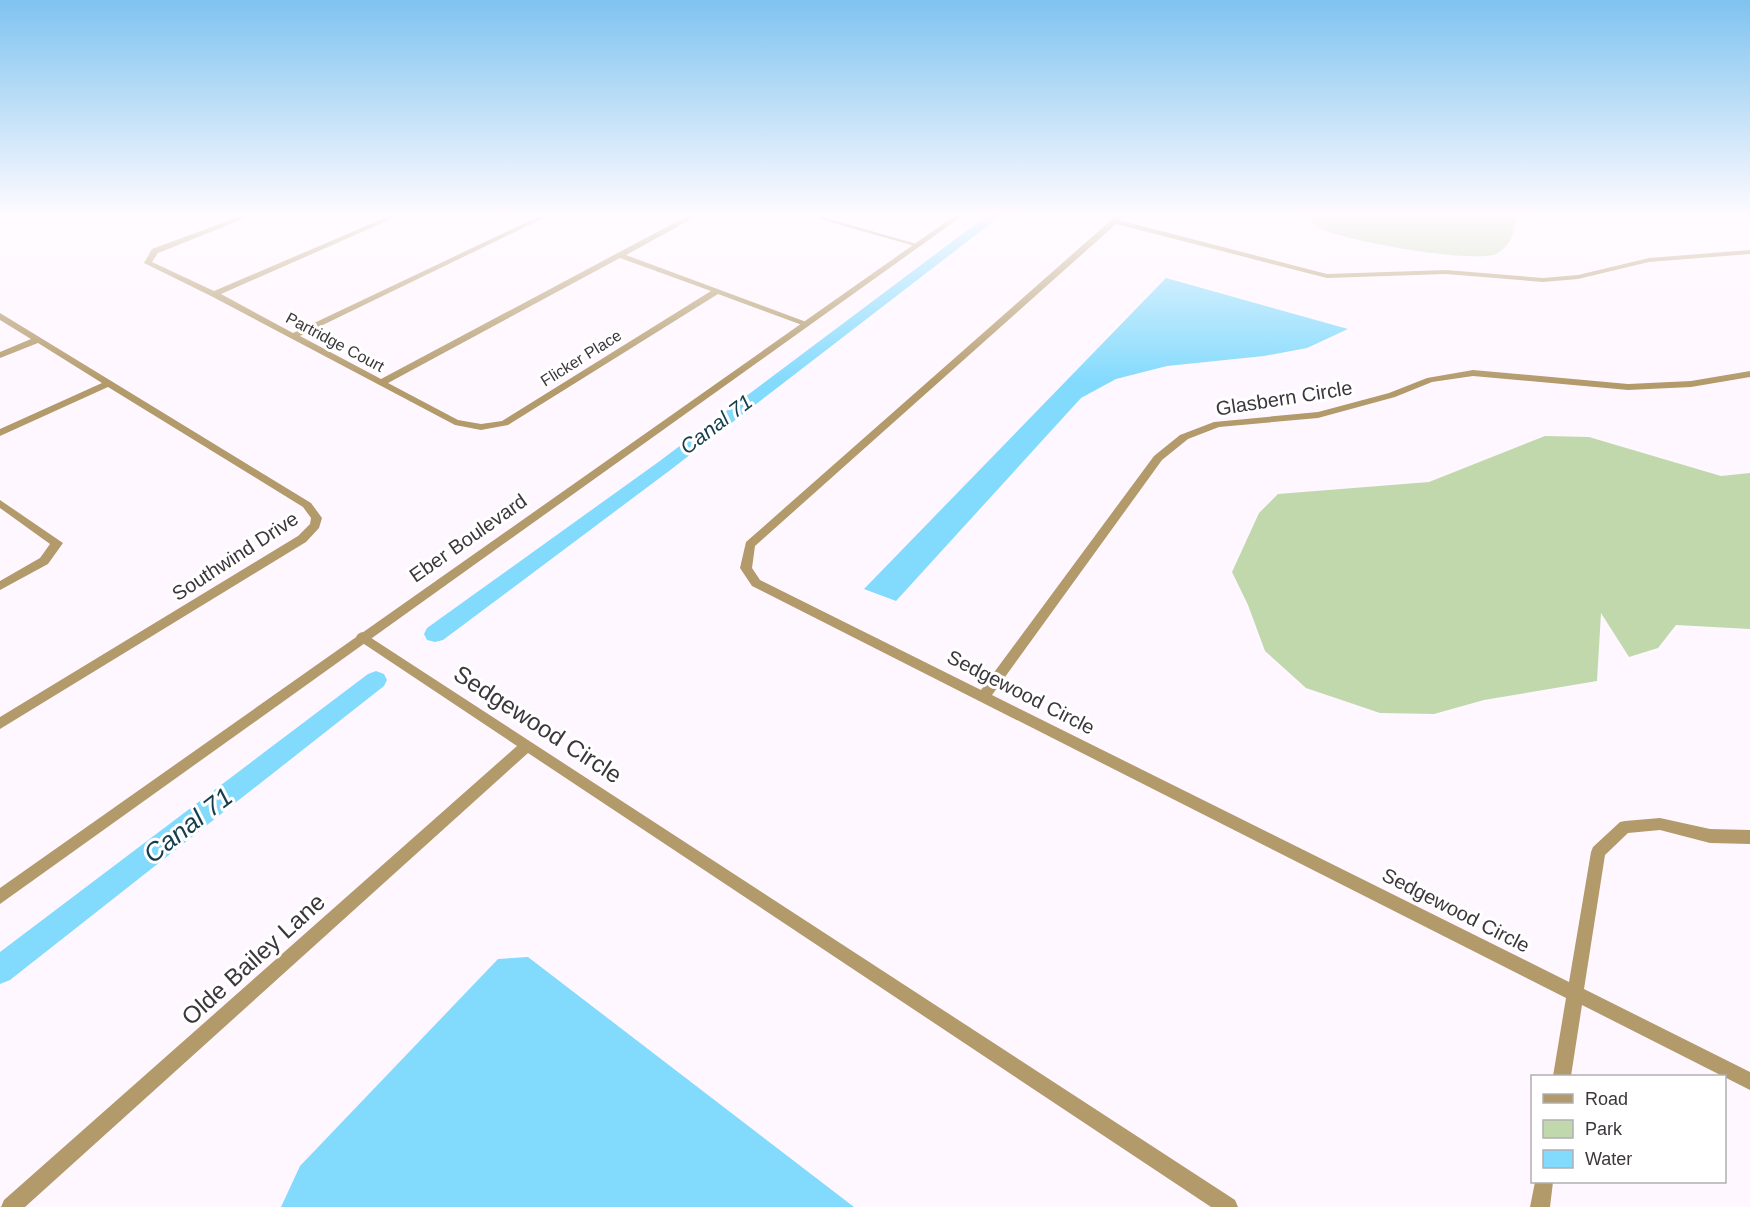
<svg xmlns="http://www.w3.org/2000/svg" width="1750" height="1207" font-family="Arial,sans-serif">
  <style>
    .green { fill: #c1d8ad }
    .water { fill: #82dafd }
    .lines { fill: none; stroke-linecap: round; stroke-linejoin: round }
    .canal { fill: #82dafd; fill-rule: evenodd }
    .service { fill: #b29a6a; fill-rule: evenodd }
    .minor { fill: #b29a6a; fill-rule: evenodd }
    .tertiary { fill: #b29a6a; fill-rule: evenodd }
    .labels { text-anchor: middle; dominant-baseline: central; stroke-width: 6; stroke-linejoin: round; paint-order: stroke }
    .far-street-label { font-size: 16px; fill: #3b373b; stroke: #fff }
    .street-label { font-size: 20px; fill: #3b373b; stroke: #fff }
    .water-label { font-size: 21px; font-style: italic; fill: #153d4b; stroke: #fff }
    .near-street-label { font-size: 24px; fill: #3b373b; stroke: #fff }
    .near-water-label { font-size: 26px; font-style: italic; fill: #153d4b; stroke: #fff }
  </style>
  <rect width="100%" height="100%" fill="#fff7ff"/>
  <path class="green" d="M 1307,214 L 1516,214 C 1518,229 1509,250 1493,255 C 1465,262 1345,241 1319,228 C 1314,225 1310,218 1307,214 Z
    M 1545,436 L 1589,437 L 1721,476 L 1750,473 L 1750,629 L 1676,625 L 1658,648 L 1629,657 L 1601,613 L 1597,681 L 1484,700 L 1434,714 L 1380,713 L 1306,688 L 1265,651 L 1248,605 L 1232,572 L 1259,513 L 1278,494 L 1429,482 Z"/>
  <path class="water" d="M 1166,278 L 1348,329 L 1307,348 L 1264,356 L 1167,366 L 1116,379 L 1081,398 L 896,601 L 864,589 Z
    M 528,957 L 854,1207 L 281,1207 L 300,1166 L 498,959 Z"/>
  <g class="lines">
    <path class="canal" d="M 989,214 L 1003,214 L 669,471 L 443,640 L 435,642 L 427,640 L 424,634 L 427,628 L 657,463 Z
      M 376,671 L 384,674 L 387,680 L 384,686 L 10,980 L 0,984 L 0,952 L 368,674 Z"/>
    <path class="service" d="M 819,217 L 823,217 L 920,245 L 915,246 L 819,219 Z"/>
    <path class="minor" d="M 0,214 L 11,214 L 0,217 Z
      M 246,214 L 256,214 L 158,253 L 152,262 L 214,291 L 394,214 L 403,214 L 221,294 L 293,333 L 544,214 L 552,214 L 300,336 L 381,379 L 689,215 L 689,214 L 695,214 L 697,216 L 626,255 L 809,323 L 802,325 L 718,294 L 508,425 L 481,430 L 455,425 L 211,296 L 144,263 L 152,249 ZM 620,258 L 711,291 L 502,421 L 481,424 L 458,420 L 388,383 Z
      M 1118,214 L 1126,214 L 1119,220 L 1327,274 L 1446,270 L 1543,278 L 1578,275 L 1649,258 L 1750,250 L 1750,254 L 1649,262 L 1578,279 L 1543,282 L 1446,274 L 1327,278 L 1116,224 L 755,546 L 752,568 L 760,580 L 981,690 L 1154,456 L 1180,435 L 1214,422 L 1318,412 L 1389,393 L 1427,378 L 1473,370 L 1628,384 L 1691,381 L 1750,371 L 1750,377 L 1691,387 L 1628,390 L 1473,376 L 1432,382 L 1395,397 L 1318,418 L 1219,427 L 1188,439 L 1162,460 L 992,695 L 1569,982 L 1591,852 L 1593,847 L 1620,822 L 1625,821 L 1660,818 L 1710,829 L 1750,830 L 1750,844 L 1710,843 L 1660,830 L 1628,833 L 1605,855 L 1584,989 L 1750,1072 L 1750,1090 L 1582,1005 L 1571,1076 L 1553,1076 L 1566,998 L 752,586 L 740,568 L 746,542 Z
      M 0,313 L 311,503 L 322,518 L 319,528 L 306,542 L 0,729 L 0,717 L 298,536 L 310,524 L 311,518 L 303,507 L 108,387 L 0,436 L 0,429 L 102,383 L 38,343 L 0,358 L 0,352 L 31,339 L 0,320 Z
      M 0,500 L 63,543 L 48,564 L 0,590 L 0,581 L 40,558 L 50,544 L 0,508 Z
      M 362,632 L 1235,1200 L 1238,1207 L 1211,1207 L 528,753 L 25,1207 L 1,1207 L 4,1200 L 517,746 L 358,640 L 356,637 L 358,634 Z
      M 1535,1182 L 1553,1182 L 1550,1207 L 1530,1207 Z"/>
    <path class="tertiary" d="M 957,214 L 965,214 L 0,904 L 0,888 Z"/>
  </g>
  <linearGradient id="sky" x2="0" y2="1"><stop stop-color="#7fc3f0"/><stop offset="0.56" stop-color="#fffbff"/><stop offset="1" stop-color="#fffbff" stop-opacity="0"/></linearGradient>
  <rect width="1750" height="383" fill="url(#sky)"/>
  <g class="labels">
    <g class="far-street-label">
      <text transform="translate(335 342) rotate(28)">Partridge Court</text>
      <text transform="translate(581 358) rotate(-32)">Flicker Place</text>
    </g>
    <g class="street-label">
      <text transform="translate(1284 398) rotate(-9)">Glasbern Circle</text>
      <text transform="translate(468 538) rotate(-35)">Eber Boulevard</text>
      <text transform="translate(235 556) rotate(-33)">Southwind Drive</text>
      <text transform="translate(1021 692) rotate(27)">Sedgewood Circle</text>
      <text transform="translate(1456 910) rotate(27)">Sedgewood Circle</text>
    </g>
    <g class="water-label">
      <text transform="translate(716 424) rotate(-37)">Canal 71</text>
    </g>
    <g class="near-street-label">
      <text transform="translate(538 724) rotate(33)">Sedgewood Circle</text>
      <text transform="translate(253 959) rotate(-42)">Olde Bailey Lane</text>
    </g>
    <g class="near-water-label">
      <text transform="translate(188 825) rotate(-38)">Canal 71</text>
    </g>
  </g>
  <rect x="1531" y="1075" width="195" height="108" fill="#ffffff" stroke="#b1afb1" stroke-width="1.5"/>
  <rect x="1543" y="1094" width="30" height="9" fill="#b29a6a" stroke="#b1afb1" stroke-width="1.5"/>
  <text x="1585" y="1105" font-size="18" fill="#3b373b">Road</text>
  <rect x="1543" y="1120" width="30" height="18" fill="#c1d8ad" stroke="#b1afb1" stroke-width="1.5"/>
  <text x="1585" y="1135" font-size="18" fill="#3b373b">Park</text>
  <rect x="1543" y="1150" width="30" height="18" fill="#82dafd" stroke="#b1afb1" stroke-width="1.5"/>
  <text x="1585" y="1165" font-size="18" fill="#3b373b">Water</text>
</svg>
